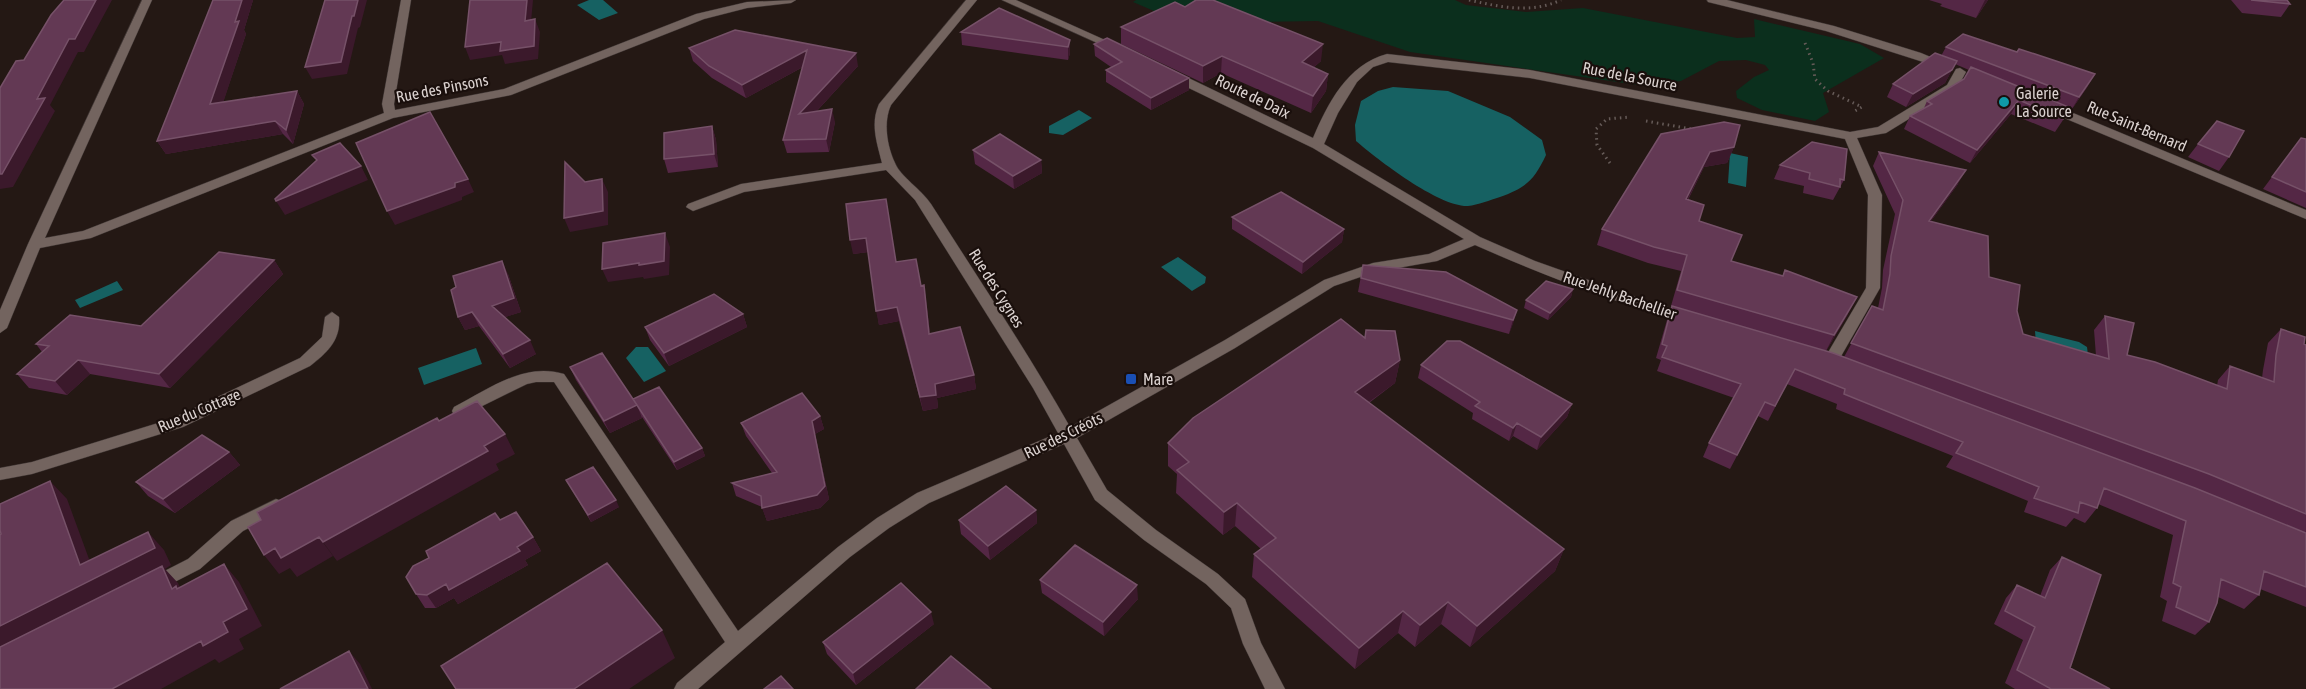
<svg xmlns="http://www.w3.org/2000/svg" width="2306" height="689" font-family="'Asap Condensed',sans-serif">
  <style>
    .green { fill: #0b2f1d }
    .water { fill: #166162 }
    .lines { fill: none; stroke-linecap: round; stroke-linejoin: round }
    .minor-casing { stroke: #3e3533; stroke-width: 1 }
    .path { stroke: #665b58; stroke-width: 3; stroke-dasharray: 1.5 4; stroke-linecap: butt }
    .minor { fill: #73645f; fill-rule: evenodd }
    .wall { fill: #542745 }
    .shaded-wall { fill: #3b192b }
    .building { fill: #633954; stroke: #765168; stroke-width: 1.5 }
    .culture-dot { fill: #0f9aa8; stroke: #1a0f0c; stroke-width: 2 }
    .transit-dot { fill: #1a4fb4; stroke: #1a0f0c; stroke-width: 2 }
    .labels { text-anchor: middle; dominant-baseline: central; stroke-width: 4.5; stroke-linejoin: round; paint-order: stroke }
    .street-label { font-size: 16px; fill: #dbd2d0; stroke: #1a0f0c }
    .poi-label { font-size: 16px; fill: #dbd2d0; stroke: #1a0f0c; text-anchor: start }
  </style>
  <rect width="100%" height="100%" fill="#241814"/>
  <path class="green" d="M 1136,0 L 1455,0 L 1466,5 L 1526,12 L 1583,8 L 1737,38 L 1755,37 L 1754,19 L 1860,44 L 1884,58 L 1823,93 L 1829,112 L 1815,121 L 1762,110 L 1737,98 L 1736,91 L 1754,77 L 1769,70 L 1765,65 L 1746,60 L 1719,61 L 1681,81 L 1645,86 L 1410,52 L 1318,21 L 1182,23 L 1133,2 Z"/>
  <path class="water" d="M 589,0 L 603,0 L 618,13 L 599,20 L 577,5 Z
    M 1393,87 L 1448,91 L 1510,117 L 1542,140 L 1546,155 C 1534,180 1527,187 1500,197 C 1490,200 1478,205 1468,206 C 1439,207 1378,160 1356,141 L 1355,125 L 1361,101 L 1378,91 Z
    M 1079,110 L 1092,118 L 1063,135 L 1049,133 L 1049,126 Z
    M 1730,153 L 1748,157 L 1746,187 L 1728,183 Z
    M 1178,257 L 1206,277 L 1205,283 L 1192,291 L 1161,267 Z
    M 117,281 L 123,290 L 80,308 L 75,300 Z
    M 2035,331 L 2079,342 L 2087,347 L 2088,355 L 2036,344 Z
    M 636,347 L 648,347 L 666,371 L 644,382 L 626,358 Z
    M 476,348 L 482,364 L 424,385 L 418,368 Z"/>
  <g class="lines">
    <defs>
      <path id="minor" d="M 142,0 L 152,0 L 45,238 L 83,231 L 384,113 L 382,104 L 401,0 L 411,0 L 394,104 L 395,110 L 504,89 L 696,14 L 747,2 L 796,0 L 791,3 L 747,8 L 704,19 L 511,95 L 393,118 L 91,238 L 40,248 L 7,328 L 0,333 L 0,310 L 28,244 Z
        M 966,0 L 977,0 L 891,105 C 883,122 887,146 895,163 C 900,176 922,190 931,204 C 978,278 1027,351 1070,427 L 1225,340 L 1324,280 L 1373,263 L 1429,254 L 1464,239 L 1313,148 L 1166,77 L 1166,71 L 1174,71 L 1313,138 C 1328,103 1347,65 1387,54 L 1530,70 L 1850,132 L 1878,127 L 1947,85 L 1956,69 L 1960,68 L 1966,72 L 1956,90 L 1886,133 L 1857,138 L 1882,195 L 1880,288 L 1836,365 L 1826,365 L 1823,361 L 1866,288 L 1868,195 L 1845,139 L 1530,78 L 1388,62 L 1373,67 L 1357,82 L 1338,113 L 1324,144 L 1480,237 L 1535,261 L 1653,303 L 1695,315 L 1697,319 L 1690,324 C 1617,303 1545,276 1475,245 L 1437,261 L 1375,272 L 1334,286 L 1235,348 L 1077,438 L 1107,490 L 1156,530 L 1218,574 L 1245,599 L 1261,643 L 1285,689 L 1265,689 L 1243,644 L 1231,608 L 1206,584 L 1144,540 L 1095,500 L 1064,444 L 929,503 L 889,528 L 850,557 L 698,689 L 674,689 L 677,683 L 725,642 L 554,382 L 536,382 L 527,384 L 460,417 L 454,415 L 452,411 L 454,407 C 489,389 524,362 564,374 L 738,631 L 838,547 L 877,518 L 917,493 L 1058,433 L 1033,388 L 915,200 L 886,170 L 744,192 L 693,211 L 686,207 L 688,204 L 741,184 L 882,163 C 877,143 870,124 879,104 Z
        M 1002,0 L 1016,0 L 1125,49 L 1123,51 L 1115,51 Z
        M 1707,0 L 1727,0 L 1834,26 L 1921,53 L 1952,66 L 1946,70 L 1942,68 L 1826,31 L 1708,2 Z
        M 2049,103 L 2306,210 L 2306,219 L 2045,110 L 2043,107 Z
        M 332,312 L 339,317 C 341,340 327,353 310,366 L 183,427 L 32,474 L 0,480 L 0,468 L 32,462 L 171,419 L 300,358 L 322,337 L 325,317 Z
        M 276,499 L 282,501 L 284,506 L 282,511 L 243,531 L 200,569 L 159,590 L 153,592 L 147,590 L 144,585 L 147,580 L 188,559 L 231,521 Z"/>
    </defs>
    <use href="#minor" class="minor-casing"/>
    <path class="path" d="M 1469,0 C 1500,7 1531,14 1561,0
      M 1805,43 L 1813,63 L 1815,79 L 1828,91 L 1862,107 L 1853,112
      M 1646,121 L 1691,129
      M 1610,163 L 1597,145 L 1596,129 L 1607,119 L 1630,117"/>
    <use href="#minor" class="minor"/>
  </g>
  <path class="wall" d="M 213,0 L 253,0 L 244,30 L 246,34 L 223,102 L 297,91 L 304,104 L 293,144 L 283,134 L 166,154 L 157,141 Z
    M 1929,0 L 1988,0 L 1976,18 L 1940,6 L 1942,4 Z
    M 2231,0 L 2287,0 L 2290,4 L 2281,17 L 2242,13 Z
    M 1185,7 L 1321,61 L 1313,68 L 1328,74 L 1326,91 L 1311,113 L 1221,73 L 1203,83 L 1121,44 L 1121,27 Z
    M 961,32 L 1070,40 L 1070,53 L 1068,60 L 962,45 Z
    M 1094,44 L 1189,78 L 1189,90 L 1151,110 L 1106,82 L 1106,70 L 1111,67 L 1095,56 Z
    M 1946,47 L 2088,86 L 2072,109 L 2071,108 L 2055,132 L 2011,114 L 1970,163 L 1904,129 L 1910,116 L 1924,108 L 1927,101 L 1964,79 L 1969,70 L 1955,64 L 1945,83 L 1906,107 L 1887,97 L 1893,84 L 1941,56 Z
    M 689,48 L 858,66 L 816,112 L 835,122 L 829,152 L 787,153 L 783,140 L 803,67 L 746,98 L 712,78 L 693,61 Z
    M 712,126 L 716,140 L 718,167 L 668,173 L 664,159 Z
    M 2301,138 L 2306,139 L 2306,208 L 2263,189 Z
    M 2198,144 L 2229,157 L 2219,171 L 2188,157 Z
    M 1734,147 L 1727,163 L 1704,167 L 1688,200 L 1699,221 L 1731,261 L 1848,314 L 1826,351 L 1844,357 L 1872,306 L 1878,308 L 1882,288 L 1883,270 L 1895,214 L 1873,166 L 1879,152 L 1958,184 L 1931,221 L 1989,277 L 2017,311 L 2023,334 L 2096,356 L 2094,330 L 2105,316 L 2127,355 L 2217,386 L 2218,380 L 2230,366 L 2262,378 L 2263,370 L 2268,343 L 2281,329 L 2306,345 L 2306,607 L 2260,589 L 2259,595 L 2244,609 L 2218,597 L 2209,622 L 2195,635 L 2162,621 L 2167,601 L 2160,597 L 2173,535 L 2098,504 L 2097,508 L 2085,523 L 2074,518 L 2066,527 L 2024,512 L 2028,501 L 1946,467 L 1953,456 L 1836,409 L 1837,404 L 1787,384 L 1768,421 L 1758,416 L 1730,469 L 1703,457 L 1709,443 L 1734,398 L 1657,371 L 1661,360 L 1656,358 L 1667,320 L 1672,306 L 1671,306 L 1681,271 L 1648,263 L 1597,245 L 1602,229 Z
    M 973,150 L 1041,160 L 1042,173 L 1014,189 L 975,164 Z
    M 1780,165 L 1844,180 L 1833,200 L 1803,193 L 1804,186 L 1774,179 Z
    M 888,212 L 896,262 L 921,286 L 924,285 L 930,334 L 974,375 L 976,389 L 937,398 L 938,408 L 923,411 L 899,321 L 879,325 L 868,252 L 853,254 Z
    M 1232,217 L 1344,229 L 1342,242 L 1302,274 L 1232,229 Z
    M 274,260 L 283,274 L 170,388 L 90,374 L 67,395 L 29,388 L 17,374 L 42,352 L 36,344 L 141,326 Z
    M 1363,265 L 1517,310 L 1509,334 L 1358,292 Z
    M 508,274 L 521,312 L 505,317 L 536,354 L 510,368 L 479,326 L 465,330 L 458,317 Z
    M 1573,289 L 1571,297 L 1548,320 L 1524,308 L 1526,300 Z
    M 743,314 L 747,327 L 669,366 L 650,340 L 645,327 Z
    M 1366,330 L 1400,360 L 1395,383 L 1369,403 L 1564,549 L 1555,571 L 1470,647 L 1441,624 L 1415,647 L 1398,633 L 1355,669 L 1252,577 L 1254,554 L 1261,549 L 1235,526 L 1223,535 L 1176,493 L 1177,474 L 1168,466 L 1168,443 L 1365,338 Z
    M 1421,365 L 1572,404 L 1567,417 L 1537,450 L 1513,436 L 1509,441 L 1472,419 L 1473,413 L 1418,378 Z
    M 570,367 L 633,399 L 702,448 L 705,456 L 677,470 L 642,417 L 642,418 L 610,433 L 576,380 Z
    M 820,416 L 824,429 L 815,434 L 829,499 L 820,508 L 767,521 L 762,507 L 736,496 L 732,483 L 772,473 L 746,436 L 741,423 Z
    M 229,452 L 240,465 L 175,513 L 148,496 L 136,482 Z
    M 566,480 L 619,507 L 591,522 Z
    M 1036,510 L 1037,523 L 990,560 L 961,534 L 959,520 Z
    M 500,520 L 533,537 L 541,551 L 525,560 L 528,565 L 458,604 L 454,598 L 436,608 L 425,608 L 416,594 Z
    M 2062,557 L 2070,668 L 2110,689 L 2015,689 L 2005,683 L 2023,640 L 1994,624 L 2006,598 L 2017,585 L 2040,596 L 2050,570 Z
    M 1040,580 L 1138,599 L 1104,636 L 1042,593 Z
    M 934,624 L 856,685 L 827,654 L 823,642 Z"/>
  <path class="shaded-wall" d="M 96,0 L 112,0 L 84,52 L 78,52 L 50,105 L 55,111 L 13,187 L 0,189 L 0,174 L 37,99 L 69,39 Z
    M 242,0 L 253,0 L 244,30 L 246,34 L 218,118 L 210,104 Z
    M 358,0 L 367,0 L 360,27 L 358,28 L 347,74 L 312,79 L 305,67 L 352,16 Z
    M 527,0 L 533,0 L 530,33 L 525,21 Z
    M 1985,0 L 1988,0 L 1976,18 Z
    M 535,19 L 540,32 L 538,59 L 505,64 L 502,55 L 470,60 L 465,47 Z
    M 1070,40 L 1070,53 L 1068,60 L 1068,47 Z
    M 1323,44 L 1321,61 L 1300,79 L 1302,62 Z
    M 807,50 L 810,63 L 746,98 L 742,85 Z
    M 856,53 L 858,66 L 802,127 L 799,114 Z
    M 1222,56 L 1221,73 L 1203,83 L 1203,66 Z
    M 1952,70 L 1945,83 L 1906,107 L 1913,94 Z
    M 1328,74 L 1326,91 L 1311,113 L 1313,96 Z
    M 2095,74 L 2088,86 L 2072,109 L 2079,97 Z
    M 1189,78 L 1189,90 L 1151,110 L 1151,98 Z
    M 297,91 L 304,104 L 293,144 L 286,130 Z
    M 2019,100 L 2011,114 L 1970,163 L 1977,150 Z
    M 832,109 L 835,122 L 829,152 L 826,139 Z
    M 275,121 L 283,134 L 166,154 L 157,141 Z
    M 712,126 L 716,140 L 718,167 L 714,154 Z
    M 1734,147 L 1727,163 L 1704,167 L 1680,215 L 1686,199 L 1710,152 Z
    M 1041,160 L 1042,173 L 1014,189 L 1013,176 Z
    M 361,166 L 368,180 L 285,215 L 276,201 Z
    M 1966,170 L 1958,184 L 1921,235 L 1929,221 Z
    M 468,179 L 474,192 L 462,197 L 462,200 L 395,225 L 387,211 Z
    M 602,179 L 608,192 L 608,225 L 570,232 L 564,218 Z
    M 1344,229 L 1342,242 L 1302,274 L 1303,262 Z
    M 665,233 L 670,247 L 669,275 L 644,279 L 643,277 L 608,282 L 602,269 Z
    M 866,238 L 869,252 L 853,254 L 850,240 Z
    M 274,260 L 283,274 L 170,388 L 159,374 Z
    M 502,261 L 508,274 L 521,312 L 499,319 L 492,306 Z
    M 924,285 L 926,299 L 932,348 L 929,334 Z
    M 1573,289 L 1571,297 L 1548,320 L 1550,313 Z
    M 1857,297 L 1848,314 L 1826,351 L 1834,335 Z
    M 897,307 L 899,321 L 879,325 L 876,311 Z
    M 1517,310 L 1513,324 L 1509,334 L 1513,320 Z
    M 472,312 L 479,326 L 465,330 L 458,317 Z
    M 743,314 L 747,327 L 669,366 L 664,353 Z
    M 530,340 L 536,354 L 510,368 L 503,354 Z
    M 78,360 L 90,374 L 67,395 L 55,381 Z
    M 1400,360 L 1395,383 L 1351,415 L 1355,392 Z
    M 974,375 L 976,389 L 937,398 L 938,408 L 923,411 L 920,397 L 935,384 Z
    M 1572,404 L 1567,417 L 1537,450 L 1541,437 Z
    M 637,405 L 642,418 L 610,433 L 604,421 Z
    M 820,416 L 824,429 L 815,434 L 829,499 L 820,508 L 767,521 L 762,508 L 812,421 Z
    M 1517,423 L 1513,436 L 1509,441 L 1513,428 Z
    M 505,434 L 515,454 L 496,464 L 499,470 L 337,561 L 323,542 Z
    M 702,448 L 705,456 L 677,470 L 674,462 Z
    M 229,452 L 240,465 L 175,513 L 163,499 Z
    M 50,481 L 67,499 L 96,578 L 148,532 L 164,550 L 171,565 L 165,569 L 178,583 L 182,592 L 0,653 L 0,626 L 80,565 Z
    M 616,500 L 619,507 L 591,522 L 588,515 Z
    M 1237,503 L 1235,526 L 1223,535 L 1224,512 Z
    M 1036,510 L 1037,523 L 990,560 L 988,546 Z
    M 319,537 L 333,556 L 297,577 L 290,568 L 279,574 L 264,555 L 275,548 Z
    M 533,537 L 541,551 L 525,560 L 528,565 L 458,604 L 454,598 L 436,608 L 427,595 Z
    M 1564,549 L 1555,571 L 1470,647 L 1477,626 Z
    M 224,564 L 239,582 L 262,626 L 239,639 L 244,649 L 219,663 L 215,659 L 161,689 L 112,689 L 223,622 Z
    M 1137,585 L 1138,599 L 1104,636 L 1103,622 Z
    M 1448,602 L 1441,624 L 1415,647 L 1420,625 Z
    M 1403,611 L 1398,633 L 1355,669 L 1359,648 Z
    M 931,612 L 934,624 L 856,685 L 853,673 Z
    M 662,630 L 675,658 L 629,689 L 574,689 Z
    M 349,651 L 360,664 L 372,689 L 368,689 Z"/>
  <path class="building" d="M 64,0 L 96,0 L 75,39 L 69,39 L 37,99 L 45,98 L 2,174 L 0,174 L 0,88 L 16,61 L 24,60 L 51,15 Z
    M 213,0 L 242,0 L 235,22 L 239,21 L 210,104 L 297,91 L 286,130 L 275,121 L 157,141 Z
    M 325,0 L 358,0 L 354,16 L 352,16 L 341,62 L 305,67 Z
    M 470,0 L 527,0 L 525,21 L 535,19 L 534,46 L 500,51 L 501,42 L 465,47 Z
    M 1196,0 L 1213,0 L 1323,44 L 1302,62 L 1328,74 L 1313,96 L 1222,56 L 1203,66 L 1121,27 L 1175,2 L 1185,7 Z
    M 2251,0 L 2287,0 L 2290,4 Z
    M 999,8 L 1070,40 L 1068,47 L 961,32 Z
    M 735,30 L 856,53 L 799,114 L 832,109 L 826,139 L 783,140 L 807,50 L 742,85 L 709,66 L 689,48 Z
    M 1963,34 L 2017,52 L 2019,49 L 2035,54 L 2095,74 L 2079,97 L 1946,47 Z
    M 1107,38 L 1189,78 L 1151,98 L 1106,70 L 1122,62 L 1094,44 Z
    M 1935,53 L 1957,61 L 1952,70 L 1913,94 L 1893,84 Z
    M 1971,67 L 2071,108 L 2063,119 L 2019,100 L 1977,150 L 1910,116 L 1932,104 L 1927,101 L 1964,79 Z
    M 430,112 L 468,179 L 455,183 L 455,187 L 387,211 L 356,143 Z
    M 2217,121 L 2244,131 L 2229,157 L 2198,144 Z
    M 1724,122 L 1740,125 L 1734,147 L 1710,152 L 1686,199 L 1704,205 L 1699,221 L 1742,235 L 1731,261 L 1783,276 L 1785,270 L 1857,297 L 1834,335 L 1677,290 L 1687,255 L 1654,247 L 1602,229 L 1661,134 Z
    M 712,126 L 714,154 L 664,159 L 664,133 Z
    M 1000,134 L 1041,160 L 1013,176 L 973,150 Z
    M 2301,138 L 2306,139 L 2306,192 L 2272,177 Z
    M 1812,142 L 1847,149 L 1844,180 L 1840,179 L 1840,187 L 1809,179 L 1810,173 L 1780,165 Z
    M 340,143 L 361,166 L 276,201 L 275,199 L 317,160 L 312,155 Z
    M 1879,152 L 1966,170 L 1929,221 L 1988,236 L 1989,277 L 2020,285 L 2017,311 L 2023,334 L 2109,359 L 2105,316 L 2134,323 L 2127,355 L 2155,362 L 2227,389 L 2230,366 L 2274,382 L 2276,355 L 2281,329 L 2305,337 L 2304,344 L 2306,345 L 2306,514 L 2209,474 L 1851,343 L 1872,306 L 1883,310 L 1890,274 L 1891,256 L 1903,200 Z
    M 565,162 L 585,182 L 602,179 L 603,211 L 564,218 Z
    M 1281,192 L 1344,229 L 1303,262 L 1232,217 Z
    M 886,199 L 896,262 L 916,259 L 921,286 L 924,285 L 929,334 L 960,327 L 974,375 L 935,384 L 936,395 L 920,397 L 897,307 L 876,311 L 866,238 L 850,240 L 846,204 Z
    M 665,233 L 664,261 L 639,265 L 639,263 L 602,269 L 603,243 Z
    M 219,252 L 274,260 L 159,374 L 78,360 L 55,381 L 17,374 L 49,346 L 36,344 L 70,315 L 141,326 Z
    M 502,261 L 514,298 L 492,306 L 530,340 L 503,354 L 472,312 L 458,317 L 451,290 L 456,287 L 453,276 Z
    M 1363,265 L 1446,272 L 1517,310 L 1513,320 L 1361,278 Z
    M 1546,281 L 1573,289 L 1550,313 L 1526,300 Z
    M 714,294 L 743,314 L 664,353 L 645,327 Z
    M 1672,306 L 1833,353 L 2195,488 L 2306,533 L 2306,587 L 2264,571 L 2259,595 L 2221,579 L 2217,603 L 2209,622 L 2176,607 L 2181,587 L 2173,583 L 2186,521 L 2104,488 L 2097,508 L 2080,502 L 2078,513 L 2034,498 L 2039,487 L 1956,453 L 1963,442 L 1844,394 L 1845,389 L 1795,369 L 1775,406 L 1765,402 L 1737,455 L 1709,443 L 1741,384 L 1662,357 L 1667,346 L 1662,344 Z
    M 1341,319 L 1365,338 L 1366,330 L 1395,331 L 1400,360 L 1355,392 L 1564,549 L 1477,626 L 1448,602 L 1420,625 L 1403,611 L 1359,648 L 1254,554 L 1276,538 L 1237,503 L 1224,512 L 1177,470 L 1189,462 L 1168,443 L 1193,418 Z
    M 1447,341 L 1460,341 L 1572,404 L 1541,437 L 1517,423 L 1513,428 L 1475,406 L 1480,402 L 1421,365 Z
    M 602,353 L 637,405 L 604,421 L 570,367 Z
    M 659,387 L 702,448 L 674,462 L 633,399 Z
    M 802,393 L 820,416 L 812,421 L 825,486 L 817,495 L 762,508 L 761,496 L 732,483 L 777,472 L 741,423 Z
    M 477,401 L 505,434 L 484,446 L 488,451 L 323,542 L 319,537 L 281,558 L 275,548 L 264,555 L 248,527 L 261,520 L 257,512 L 437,418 L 439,421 Z
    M 202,435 L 229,452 L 163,499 L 136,482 Z
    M 593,467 L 616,500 L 588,515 L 566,480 Z
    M 50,481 L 80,565 L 148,532 L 155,548 L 0,626 L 0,535 L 1,534 L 0,530 L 0,504 Z
    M 1006,486 L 1036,510 L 988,546 L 959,520 Z
    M 516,512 L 533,537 L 517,547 L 520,551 L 449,590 L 446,584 L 427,595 L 416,594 L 406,577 L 413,566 L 429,558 L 426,551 L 495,513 L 500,520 Z
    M 1075,545 L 1137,585 L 1103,622 L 1040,580 Z
    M 2062,557 L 2101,575 L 2070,668 L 2110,689 L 2051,689 L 2017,670 L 2035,627 L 2005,611 L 2017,585 L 2045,598 Z
    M 607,563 L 662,630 L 574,689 L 456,689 L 441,666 Z
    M 224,564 L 247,609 L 223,622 L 228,632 L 203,646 L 201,641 L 112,689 L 0,689 L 0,647 L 162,566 L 172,589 L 176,586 L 177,589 Z
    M 901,583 L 931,612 L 853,673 L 823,642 Z
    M 349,651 L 368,689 L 280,689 Z
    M 951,656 L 991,689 L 916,689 Z
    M 781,676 L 793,689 L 764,689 Z"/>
  <circle class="culture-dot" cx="2004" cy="102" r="6"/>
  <rect class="transit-dot" x="1125" y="373" width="12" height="12" rx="3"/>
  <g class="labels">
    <g class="street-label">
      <text transform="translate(1630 76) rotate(11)">Rue de la Source</text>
      <text transform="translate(442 88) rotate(-11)">Rue des Pinsons</text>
      <text transform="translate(1253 96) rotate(26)">Route de Daix</text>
      <text transform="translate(2137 126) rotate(23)">Rue Saint-Bernard</text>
      <text transform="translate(997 288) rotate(58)">Rue des Cygnes</text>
      <text transform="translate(1620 295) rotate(19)">Rue Jehly Bachellier</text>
      <text transform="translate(199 410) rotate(-23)">Rue du Cottage</text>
      <text transform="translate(1063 435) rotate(-26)">Rue des Créots</text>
    </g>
    <g class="poi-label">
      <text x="2016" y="93">Galerie<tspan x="2016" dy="18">La Source</tspan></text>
      <text x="1143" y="379">Mare</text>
    </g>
  </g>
</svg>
